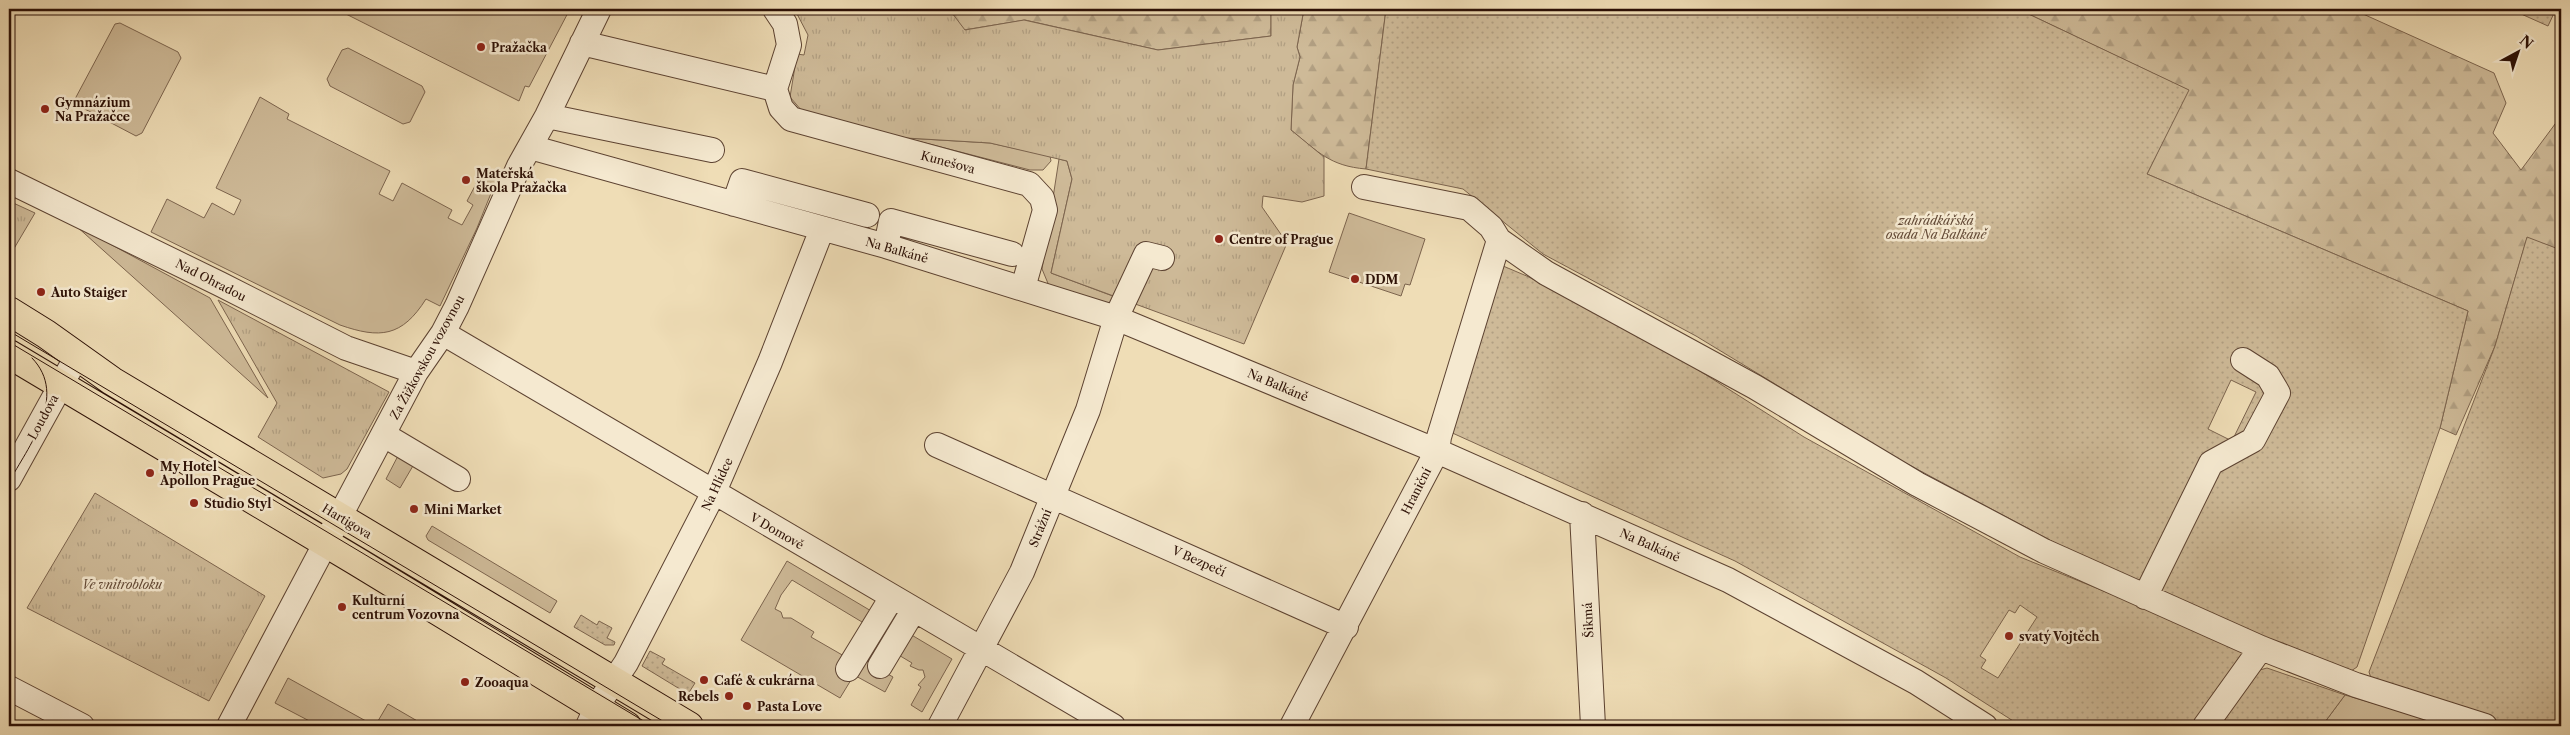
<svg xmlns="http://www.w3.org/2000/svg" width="2570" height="735" font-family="'Libre Caslon Text',serif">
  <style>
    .grass { fill: #ceba98; stroke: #7c644e; fill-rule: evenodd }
    .forest { fill: url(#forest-firs); stroke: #7c644e }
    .park { fill: url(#park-tufts); stroke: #7c644e }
    .garden { fill: url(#garden-dots); stroke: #7c644e; fill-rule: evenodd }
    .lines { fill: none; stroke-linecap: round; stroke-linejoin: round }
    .minor-casing { stroke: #5c4231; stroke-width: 26 }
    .major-casing { stroke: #2b0f05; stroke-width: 30 }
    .minor { stroke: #f5e9d0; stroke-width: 24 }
    .major { stroke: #efddb6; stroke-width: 28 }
    .tram { stroke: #2b0f05; stroke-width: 1 }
    .poi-dot { fill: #8f2418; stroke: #f5e9d0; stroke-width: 2 }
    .labels { text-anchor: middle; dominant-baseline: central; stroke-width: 5; stroke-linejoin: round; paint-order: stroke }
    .poi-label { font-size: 12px; font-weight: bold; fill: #2b0f05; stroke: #f5e9d0; text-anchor: start }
    .street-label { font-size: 12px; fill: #2b0f05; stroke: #f5e9d0 }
    .park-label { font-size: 12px; font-style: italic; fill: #644b38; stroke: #f5e9d0 }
  </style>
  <defs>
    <pattern id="forest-firs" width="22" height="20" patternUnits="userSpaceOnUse" patternTransform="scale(1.25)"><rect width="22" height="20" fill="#ceba98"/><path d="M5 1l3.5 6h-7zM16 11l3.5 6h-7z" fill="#b19f82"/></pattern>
    <pattern id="park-tufts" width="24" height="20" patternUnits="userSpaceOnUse" patternTransform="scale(1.25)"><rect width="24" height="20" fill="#ceba98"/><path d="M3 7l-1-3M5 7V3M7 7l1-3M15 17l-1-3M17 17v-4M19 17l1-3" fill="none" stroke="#b19f82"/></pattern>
    <pattern id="garden-dots" width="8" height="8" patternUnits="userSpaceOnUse" patternTransform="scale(1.25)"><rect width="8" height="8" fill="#ceba98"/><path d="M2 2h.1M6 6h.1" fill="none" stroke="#b19f82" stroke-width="1.8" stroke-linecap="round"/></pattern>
  </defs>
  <rect width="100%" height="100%" fill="#efddb6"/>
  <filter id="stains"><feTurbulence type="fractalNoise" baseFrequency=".004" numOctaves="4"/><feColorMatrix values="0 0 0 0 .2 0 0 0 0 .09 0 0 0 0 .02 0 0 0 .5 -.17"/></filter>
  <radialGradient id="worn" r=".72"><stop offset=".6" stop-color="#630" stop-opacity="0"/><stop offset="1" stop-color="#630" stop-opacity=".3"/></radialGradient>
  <path class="grass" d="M 336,9 L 570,9 L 529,87 L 525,86 L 519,101 Z
    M 120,23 L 178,52 L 181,58 L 142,133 L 136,136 L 79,106 L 75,99 L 115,24 Z
    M 348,48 L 422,86 L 425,92 L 410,122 L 403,124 L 330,86 L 327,79 L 342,50 Z
    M 260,97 L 289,114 L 287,119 L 390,171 L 379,194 L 393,201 L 402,183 L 452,210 L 448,218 L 462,225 L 473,205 L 467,201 L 484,169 L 498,176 L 477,228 L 440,306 L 426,299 C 402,337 380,339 340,325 L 151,232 L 167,199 L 204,218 L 212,203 L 234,215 L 241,200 L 216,188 Z
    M 906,138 L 990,143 L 1050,156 L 1051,161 L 1043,170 L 1030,170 Z
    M 1059,159 L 1067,161 L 1072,179 L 1051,273 L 1118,298 L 1103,308 L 1052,293 L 1042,269 Z
    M 1349,213 L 1425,239 L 1410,285 L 1405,284 L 1401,296 L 1329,272 Z
    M 75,225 L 210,298 L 268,398 Z
    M 401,450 L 417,459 L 400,488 L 386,479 Z
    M 432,526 L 557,601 L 550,613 L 428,540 L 426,536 Z
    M 787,561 L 952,659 L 922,712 L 911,705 L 921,687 L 918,685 L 925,677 L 923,670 L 919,670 L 910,666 L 912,663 L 897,654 L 886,673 L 893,677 L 885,692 L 854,675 L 840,698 L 741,640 ZM 792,580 L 867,625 L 844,656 L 811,637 L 814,632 L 791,618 L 783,618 L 781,612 L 775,609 L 781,595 Z
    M 288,678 L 375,726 L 388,704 L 426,726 L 319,726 L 275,703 Z
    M 2345,695 L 2451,726 L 2322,726 Z"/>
  <path class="forest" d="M 949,9 L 1271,9 L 1271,36 L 1158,50 L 1025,20 L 964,30 Z
    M 1304,9 L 1386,9 L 1366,169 C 1330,166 1318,152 1291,130 L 1293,85 L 1300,57 L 1297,47 Z
    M 2018,9 L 2352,9 L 2494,73 L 2506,103 L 2493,133 L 2521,170 L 2561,116 L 2561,250 L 2527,238 L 2495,346 L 2456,435 L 2440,428 L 2468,311 L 2147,174 L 2188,90 Z"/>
  <path class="park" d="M 796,9 L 949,9 L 965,30 L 1024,20 L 1158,50 L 1271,36 L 1271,9 L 1304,9 L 1297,47 L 1300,57 L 1293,85 L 1291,130 L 1324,157 L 1324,196 L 1302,202 L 1263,196 L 1262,207 L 1287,243 L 1244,344 L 1051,273 L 1072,179 L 1067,161 L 990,143 L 906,138 L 802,111 L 790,97 L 797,54 L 804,55 L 808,35 L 796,12 Z
    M 9,201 L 35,213 L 9,257 Z
    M 218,300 L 389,392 L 347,469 L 341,474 L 323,478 L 258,437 L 277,403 Z
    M 95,493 L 265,596 L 209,701 L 27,608 Z"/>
  <path class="garden" d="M 1386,9 L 2018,9 L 2189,90 L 2147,174 L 2468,311 L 2440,428 L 2357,667 L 2348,673 L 2087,560 L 1900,460 L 1696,336 L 1543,254 L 1463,189 L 1366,169 ZM 2231,380 L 2256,392 L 2232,441 L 2208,429 Z
    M 2510,9 L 2556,9 L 2548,26 Z
    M 2527,237 L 2561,250 L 2561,726 L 2509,726 L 2373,684 L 2369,672 L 2495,346 Z
    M 1496,263 L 1529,277 L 1681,359 L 1804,437 L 2020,557 L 2249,650 L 2194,726 L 2021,726 L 1946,678 L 1735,561 L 1448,431 ZM 2020,605 L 2037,617 L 1998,678 L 1981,668 L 1986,660 L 1980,656 L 2009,610 L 2015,613 Z
    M 581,615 L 597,625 L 599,621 L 612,628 L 607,638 L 615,642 L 614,645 L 605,645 L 574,627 Z
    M 650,651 L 665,659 L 662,664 L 695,683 L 688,694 L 642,666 Z
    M 2267,668 L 2345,695 L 2322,726 L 2217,726 L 2256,671 Z"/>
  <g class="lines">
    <defs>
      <path id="minor" d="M 775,9 L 785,24 L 789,45 L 775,89 L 781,108 L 791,119 L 1029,184 L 1042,198 L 1045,210 L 1023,288
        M 582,43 L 775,89
        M 547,116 L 712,150
        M 530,147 L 886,246 L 1116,318 L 1437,451 L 1728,580 L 1916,682 L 1985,726
        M 9,181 L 220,284 L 346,348 L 416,372
        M 1364,187 L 1469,208 L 1491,227 L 1499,240 L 1546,273 L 1755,387 L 1917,484 L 2044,551 L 2261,648 L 2356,685 L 2485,726
        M 734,204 L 742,181 L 867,215
        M 886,246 L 891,221 L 1012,254
        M 443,333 L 1113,726
        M 384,435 L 458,479
        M 937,445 L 1346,627
        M 9,479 L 77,356
        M 1582,514 L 1593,726
        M 2145,597 L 2211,463 L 2253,440 L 2278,393 L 2268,376 L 2243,360
        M 880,666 L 913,611
        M 848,669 L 892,597
        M 9,688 L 82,726
        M 229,726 L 416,372 L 443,333 L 457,306 L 519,166 L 547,116 L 599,9
        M 588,726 L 597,706 L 626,663 L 713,494 L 770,362 L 822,229
        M 940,726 L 1022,572 L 1088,410 L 1116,318 L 1146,254 L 1162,258
        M 1292,726 L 1437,451 L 1439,437 L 1499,240
        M 2205,726 L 2261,648"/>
      <path id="major" d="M 9,311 L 46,334 L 112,381 L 689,726
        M 9,354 L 356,561 L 627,726"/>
    </defs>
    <use href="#minor" class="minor-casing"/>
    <use href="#major" class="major-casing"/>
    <use href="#minor" class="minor"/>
    <use href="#major" class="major"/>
    <path class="tram" d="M 9,331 L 671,726
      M 9,342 L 652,726
      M 9,482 C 28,447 69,396 32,358"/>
  </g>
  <g class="poi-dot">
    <circle cx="481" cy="47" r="5"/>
    <circle cx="45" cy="109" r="5"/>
    <circle cx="466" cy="180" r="5"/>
    <circle cx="1219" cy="239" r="5"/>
    <circle cx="1355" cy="279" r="5"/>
    <circle cx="41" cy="292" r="5"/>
    <circle cx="150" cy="473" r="5"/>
    <circle cx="194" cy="503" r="5"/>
    <circle cx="414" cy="509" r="5"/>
    <circle cx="342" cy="607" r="5"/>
    <circle cx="2009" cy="636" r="5"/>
    <circle cx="704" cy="680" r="5"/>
    <circle cx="465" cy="682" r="5"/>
    <circle cx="729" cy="696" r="5"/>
    <circle cx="747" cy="706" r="5"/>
  </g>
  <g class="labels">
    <g class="poi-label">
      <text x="491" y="47">Pražačka</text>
      <text x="55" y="102">Gymnázium<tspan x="55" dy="14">Na Pražačce</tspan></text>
      <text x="476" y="173">Mateřská<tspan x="476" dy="14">škola Pražačka</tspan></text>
      <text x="1229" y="239">Centre of Prague</text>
      <text x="1365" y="279">DDM</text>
      <text x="51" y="292">Auto Staiger</text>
      <text x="160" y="466">My Hotel<tspan x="160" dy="14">Apollon Prague</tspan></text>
      <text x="204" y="503">Studio Styl</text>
      <text x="424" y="509">Mini Market</text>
      <text x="352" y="600">Kulturní<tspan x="352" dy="14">centrum Vozovna</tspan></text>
      <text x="2019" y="636">svatý Vojtěch</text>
      <text x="714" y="680">Café &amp; cukrárna</text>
      <text x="475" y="682">Zooaqua</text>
      <text x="719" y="696" text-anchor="end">Rebels</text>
      <text x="757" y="706">Pasta Love</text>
    </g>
    <g class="street-label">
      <text transform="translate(948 162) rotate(15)">Kunešova</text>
      <text transform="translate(897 250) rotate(16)">Na Balkáně</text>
      <text transform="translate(211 280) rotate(27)">Nad Ohradou</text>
      <text transform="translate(427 357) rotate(-61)">Za Žižkovskou vozovnou</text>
      <text transform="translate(1278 385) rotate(23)">Na Balkáně</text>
      <text transform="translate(43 417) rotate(-61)">Loudova</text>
      <text transform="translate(717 484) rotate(-65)">Na Hlídce</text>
      <text transform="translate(1416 491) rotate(-63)">Hraniční</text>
      <text transform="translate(347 521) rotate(31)">Hartigova</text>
      <text transform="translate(1040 528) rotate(-68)">Strážní</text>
      <text transform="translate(777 531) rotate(30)">V Domově</text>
      <text transform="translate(1650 545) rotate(24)">Na Balkáně</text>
      <text transform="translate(1199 561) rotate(24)">V Bezpečí</text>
      <text transform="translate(1588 620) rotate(-93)">Šikmá</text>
    </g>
    <g class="park-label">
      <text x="1936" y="220">zahrádkářská<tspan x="1936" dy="14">osada Na Balkáně</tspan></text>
      <text x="122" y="584">Ve vnitrobloku</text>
    </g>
  </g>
  <rect width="2570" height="735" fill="none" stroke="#efddb6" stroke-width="30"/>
  <rect x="10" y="10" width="2550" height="715" fill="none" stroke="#2b0f05" stroke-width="2.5"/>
  <rect x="15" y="15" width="2540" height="705" fill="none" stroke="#2b0f05"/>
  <g transform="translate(2518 52) rotate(40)" stroke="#f5e9d0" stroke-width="4" paint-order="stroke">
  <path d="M0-4L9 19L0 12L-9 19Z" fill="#2b0f05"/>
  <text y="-8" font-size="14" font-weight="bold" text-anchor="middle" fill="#2b0f05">N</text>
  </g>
  <rect width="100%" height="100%" filter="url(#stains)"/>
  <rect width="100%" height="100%" fill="url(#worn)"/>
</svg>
